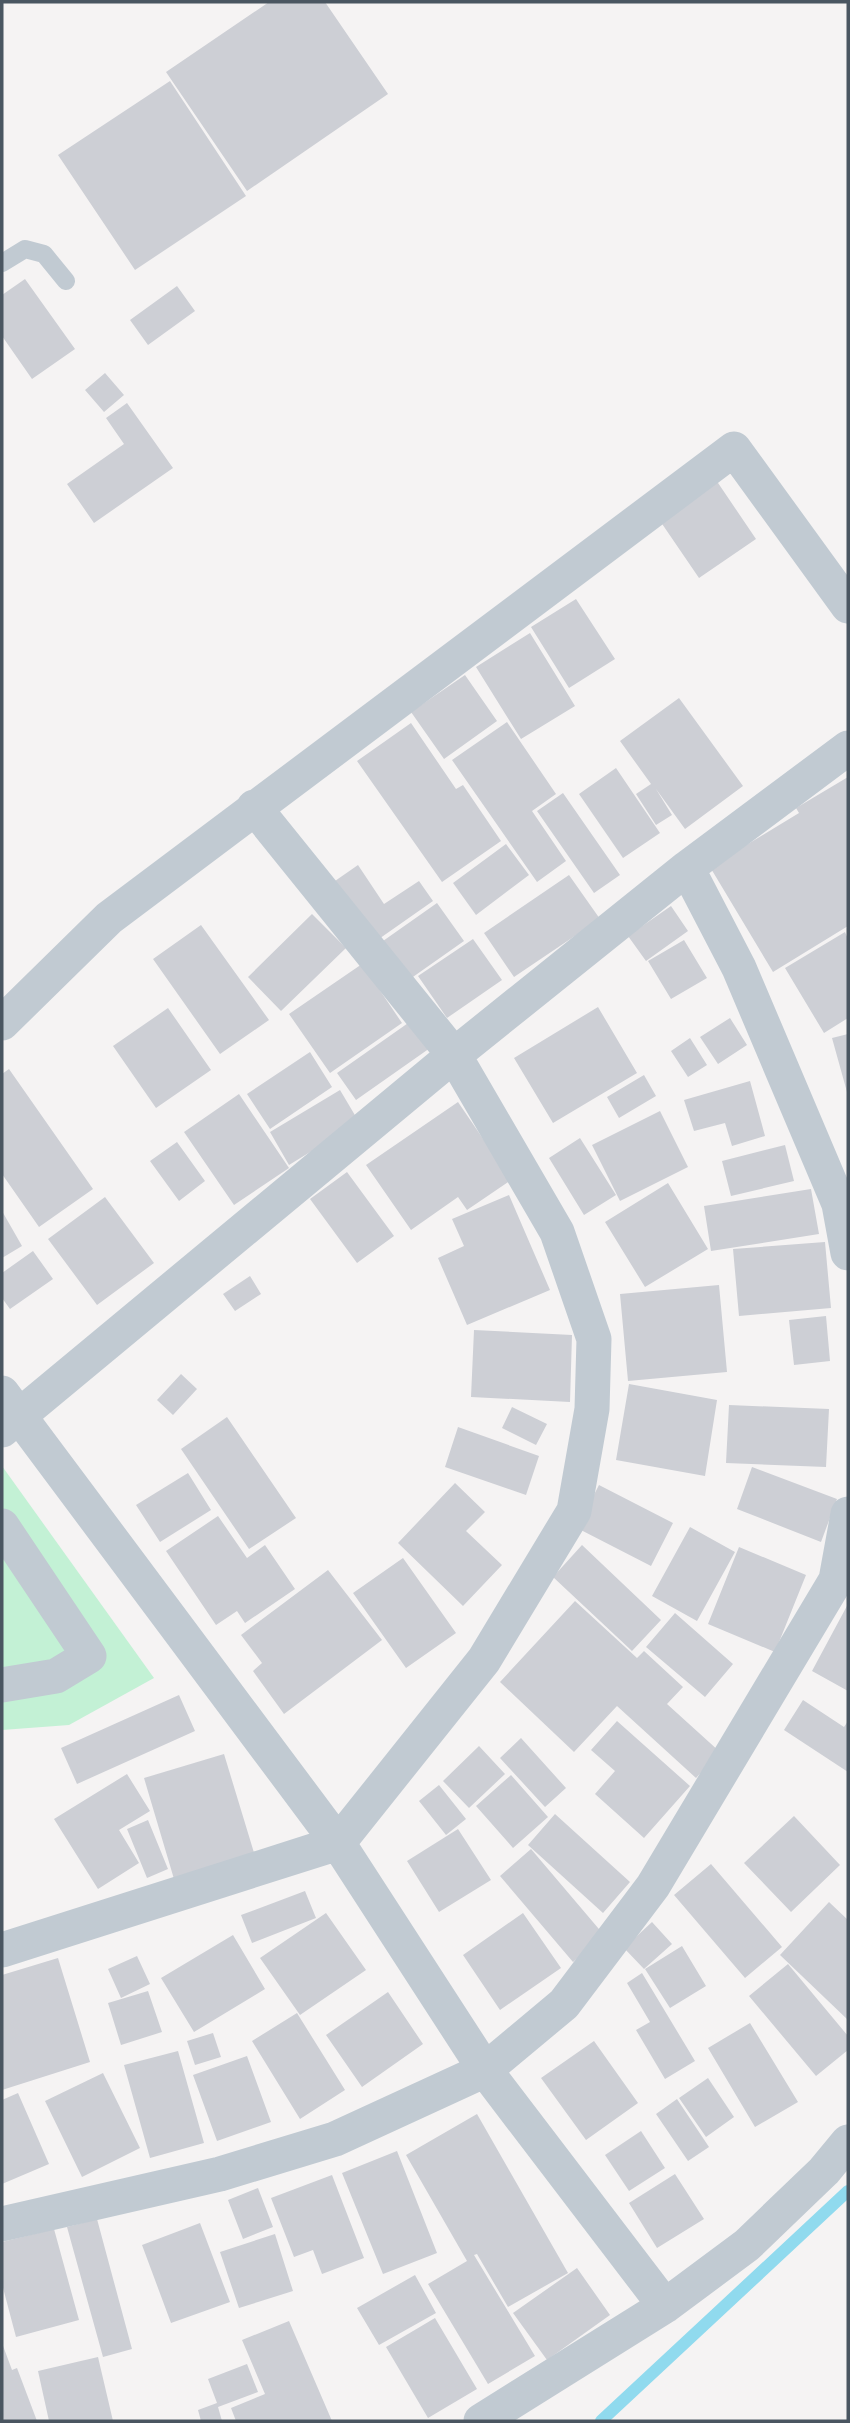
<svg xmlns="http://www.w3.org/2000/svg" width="850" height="2423" font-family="'Exo 2',sans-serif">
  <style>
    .green { fill: #c3f1d5 }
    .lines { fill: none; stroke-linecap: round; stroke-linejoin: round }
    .stream { stroke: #90daee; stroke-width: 12 }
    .building { fill: #cdcfd5 }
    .service { stroke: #c1cad2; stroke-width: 18 }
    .minor { stroke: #c1cad2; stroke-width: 35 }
  </style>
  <rect width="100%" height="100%" fill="#f5f3f3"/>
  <path class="green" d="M 2,1466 L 154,1678 L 69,1725 L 2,1730 Z"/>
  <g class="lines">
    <path class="stream" d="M 601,2421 L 848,2191"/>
  </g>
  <path class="building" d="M 269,2 L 325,2 L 388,94 L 247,191 L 166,72 Z
    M 170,81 L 246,196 L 135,270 L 58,155 Z
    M 25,279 L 75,349 L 32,379 L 2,336 L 2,295 Z
    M 177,286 L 195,311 L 148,345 L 130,320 Z
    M 105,373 L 124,395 L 104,412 L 85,390 Z
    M 127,403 L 173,468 L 94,523 L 67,484 L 124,444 L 106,418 Z
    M 714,477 L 756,539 L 699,578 L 656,515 Z
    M 576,599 L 615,659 L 569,688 L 531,627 Z
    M 530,633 L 575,706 L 521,739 L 476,667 Z
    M 465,675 L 497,721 L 444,759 L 411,712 Z
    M 679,698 L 743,786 L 685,829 L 656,789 L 672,815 L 656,825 L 636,794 L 651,784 L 620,741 Z
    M 507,722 L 556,794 L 532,811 L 566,861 L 537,882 L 452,760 Z
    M 411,723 L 456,789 L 463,785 L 501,841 L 442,882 L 357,761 Z
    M 616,768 L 660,833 L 623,858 L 579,794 Z
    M 848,777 L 848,926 L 773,972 L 710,867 L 799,813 L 796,808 Z
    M 563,793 L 620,875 L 594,893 L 537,811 Z
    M 506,844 L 529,875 L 476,915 L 453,883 Z
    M 358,865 L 384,904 L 419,881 L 433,901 L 376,941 L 335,881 Z
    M 569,875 L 600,919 L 514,977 L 484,933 Z
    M 437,903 L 464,941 L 410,979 L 383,941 Z
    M 671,906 L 688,931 L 646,961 L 628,936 Z
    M 312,914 L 346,948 L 281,1011 L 248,977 Z
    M 201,925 L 269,1020 L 220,1054 L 153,959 Z
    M 845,932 L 848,939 L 848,1018 L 824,1033 L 785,968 Z
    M 473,939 L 502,980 L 447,1018 L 418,976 Z
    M 684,940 L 707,978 L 671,999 L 648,961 Z
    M 362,964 L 402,1023 L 330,1073 L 289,1014 Z
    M 598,1007 L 637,1073 L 553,1123 L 514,1058 Z
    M 168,1008 L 211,1070 L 156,1108 L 113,1046 Z
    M 730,1018 L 747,1045 L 718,1064 L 700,1037 Z
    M 411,1021 L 430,1048 L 356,1100 L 337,1073 Z
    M 848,1034 L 848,1092 L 847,1092 L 832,1038 Z
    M 690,1038 L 707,1065 L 688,1077 L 671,1051 Z
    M 310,1052 L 332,1087 L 270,1129 L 247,1094 Z
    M 9,1069 L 93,1189 L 39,1227 L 2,1174 L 2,1074 Z
    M 644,1075 L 656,1096 L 619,1118 L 607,1097 Z
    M 750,1081 L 765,1136 L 732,1146 L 725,1123 L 694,1131 L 684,1100 Z
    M 340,1090 L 359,1122 L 289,1165 L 270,1132 Z
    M 239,1094 L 289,1168 L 234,1205 L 184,1132 Z
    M 458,1102 L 511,1180 L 467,1210 L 458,1197 L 411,1230 L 366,1165 Z
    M 660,1111 L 688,1167 L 620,1201 L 592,1145 Z
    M 580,1138 L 616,1195 L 584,1215 L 549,1158 Z
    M 177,1142 L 205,1181 L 179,1201 L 150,1161 Z
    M 785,1145 L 794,1181 L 731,1196 L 722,1161 Z
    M 347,1172 L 394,1236 L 357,1263 L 310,1199 Z
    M 668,1183 L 708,1249 L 645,1287 L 605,1222 Z
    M 811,1189 L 819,1234 L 711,1251 L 704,1206 Z
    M 509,1195 L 550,1290 L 467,1325 L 438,1258 L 464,1246 L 452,1219 Z
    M 105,1197 L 154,1263 L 97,1305 L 48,1239 Z
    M 2,1211 L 22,1246 L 2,1258 Z
    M 825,1242 L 831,1308 L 739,1316 L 733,1249 Z
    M 33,1251 L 53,1279 L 10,1309 L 2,1298 L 2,1273 Z
    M 250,1276 L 261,1294 L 235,1311 L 223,1294 Z
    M 719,1285 L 727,1372 L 628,1381 L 620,1294 Z
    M 826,1316 L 830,1361 L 794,1365 L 789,1320 Z
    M 474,1330 L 572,1335 L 570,1402 L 471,1397 Z
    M 181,1374 L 197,1389 L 173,1415 L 157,1400 Z
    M 629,1384 L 717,1400 L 705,1476 L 616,1460 Z
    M 729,1405 L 829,1409 L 826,1467 L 726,1463 Z
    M 512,1407 L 547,1424 L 536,1445 L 502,1428 Z
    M 227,1417 L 296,1518 L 249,1549 L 181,1449 Z
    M 458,1427 L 539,1456 L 526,1495 L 445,1467 Z
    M 752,1467 L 837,1499 L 821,1542 L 737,1509 Z
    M 188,1473 L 211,1510 L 160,1542 L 136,1505 Z
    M 455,1483 L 485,1512 L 466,1531 L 502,1565 L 463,1606 L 398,1543 Z
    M 599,1485 L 673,1523 L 651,1566 L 577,1528 Z
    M 218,1516 L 247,1558 L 265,1545 L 295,1589 L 245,1623 L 237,1611 L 216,1625 L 166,1551 Z
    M 690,1527 L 735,1552 L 697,1621 L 652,1596 Z
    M 582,1545 L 661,1620 L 632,1651 L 553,1577 Z
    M 739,1547 L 806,1575 L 775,1652 L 708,1624 Z
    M 403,1558 L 456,1633 L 406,1668 L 353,1593 Z
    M 328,1570 L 382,1640 L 284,1714 L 253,1671 L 262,1663 L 241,1635 Z
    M 575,1601 L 637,1658 L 644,1651 L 683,1687 L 667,1704 L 720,1752 L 696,1778 L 617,1706 L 574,1752 L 500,1682 Z
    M 848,1604 L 848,1691 L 812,1671 Z
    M 675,1613 L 733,1664 L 705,1697 L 646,1647 Z
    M 179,1695 L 195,1731 L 77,1784 L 61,1748 Z
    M 803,1700 L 844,1727 L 848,1721 L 848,1772 L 784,1730 Z
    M 617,1721 L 690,1786 L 644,1838 L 595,1794 L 615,1771 L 591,1750 Z
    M 521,1738 L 566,1788 L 545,1807 L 500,1758 Z
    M 479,1746 L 505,1774 L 469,1808 L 443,1781 Z
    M 224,1754 L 255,1856 L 174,1879 L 144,1778 Z
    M 127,1774 L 150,1811 L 119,1830 L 139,1863 L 98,1889 L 54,1819 Z
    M 511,1775 L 548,1817 L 513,1848 L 476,1806 Z
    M 439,1785 L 466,1819 L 446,1835 L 419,1801 Z
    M 555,1814 L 630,1882 L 603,1913 L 528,1845 Z
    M 794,1816 L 840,1865 L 791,1912 L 744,1863 Z
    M 148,1820 L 168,1869 L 147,1878 L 127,1829 Z
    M 458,1829 L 491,1880 L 439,1912 L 407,1861 Z
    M 531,1849 L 604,1935 L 573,1962 L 500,1876 Z
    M 711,1864 L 782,1947 L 745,1978 L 674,1895 Z
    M 305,1891 L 316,1918 L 252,1943 L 241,1915 Z
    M 829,1902 L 848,1920 L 848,2020 L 780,1955 Z
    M 326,1913 L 366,1970 L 300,2015 L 260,1958 Z
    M 523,1913 L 561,1968 L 500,2010 L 463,1955 Z
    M 652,1922 L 672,1944 L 644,1969 L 624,1948 Z
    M 233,1935 L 265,1989 L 194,2032 L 161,1978 Z
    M 682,1946 L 706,1986 L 670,2008 L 645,1969 Z
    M 137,1956 L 150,1984 L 121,1998 L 108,1969 Z
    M 58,1958 L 90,2062 L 2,2090 L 2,1975 Z
    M 788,1964 L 848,2036 L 848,2050 L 816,2076 L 749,1996 Z
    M 642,1973 L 695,2061 L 665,2079 L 636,2030 L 650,2022 L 627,1983 Z
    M 148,1991 L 162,2032 L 121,2045 L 108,2003 Z
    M 388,1992 L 423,2044 L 362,2087 L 326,2035 Z
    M 297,2013 L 345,2090 L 300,2119 L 252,2041 Z
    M 750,2023 L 798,2102 L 755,2127 L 708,2048 Z
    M 213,2033 L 221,2057 L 195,2065 L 187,2041 Z
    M 594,2041 L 638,2103 L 586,2140 L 541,2078 Z
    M 178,2051 L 204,2143 L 150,2158 L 124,2065 Z
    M 247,2056 L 271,2122 L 217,2141 L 193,2075 Z
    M 103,2073 L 140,2148 L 82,2177 L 45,2101 Z
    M 708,2078 L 734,2117 L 706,2137 L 679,2098 Z
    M 18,2093 L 49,2164 L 2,2184 L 2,2100 Z
    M 677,2099 L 709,2147 L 688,2161 L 656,2114 Z
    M 477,2114 L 568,2273 L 508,2307 L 477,2254 L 474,2255 L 535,2356 L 488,2384 L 428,2284 L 467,2261 L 406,2155 Z
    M 641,2131 L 665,2168 L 629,2191 L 605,2155 Z
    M 397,2151 L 437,2253 L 383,2274 L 342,2173 Z
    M 675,2174 L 704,2219 L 657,2248 L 629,2203 Z
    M 332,2175 L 364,2258 L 322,2274 L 313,2250 L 294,2257 L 271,2198 Z
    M 258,2188 L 273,2227 L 243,2239 L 228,2200 Z
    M 97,2219 L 132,2349 L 103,2357 L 67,2227 Z
    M 200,2223 L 230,2302 L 171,2323 L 142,2245 Z
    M 54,2229 L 79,2320 L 16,2337 L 2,2284 L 2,2242 Z
    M 275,2234 L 293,2291 L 239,2308 L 220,2252 Z
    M 577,2268 L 610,2315 L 547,2360 L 513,2313 Z
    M 415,2275 L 436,2313 L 379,2345 L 357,2308 Z
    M 435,2318 L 477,2389 L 428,2418 L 386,2347 Z
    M 289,2321 L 332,2421 L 236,2421 L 231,2408 L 265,2394 L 242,2340 Z
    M 2,2343 L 12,2370 L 17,2368 L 37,2421 L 2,2421 Z
    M 98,2357 L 113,2421 L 49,2421 L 38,2371 Z
    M 247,2364 L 258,2392 L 218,2407 L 222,2421 L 201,2421 L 198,2410 L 217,2403 L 208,2379 Z"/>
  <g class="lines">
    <path class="service" d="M 2,263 L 25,249 L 44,254 L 66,281"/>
    <path class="minor" d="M 687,868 L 848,748
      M 2,1023 L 109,918 L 734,449 L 848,606
      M 2,1393 L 338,1843 L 485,2070 L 665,2306 L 481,2421
      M 2,1430 L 454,1055 L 687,868 L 739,968 L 839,1204 L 848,1253
      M 2,1526 L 89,1656 L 56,1676 L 2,1685
      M 2,1950 L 338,1843 L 484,1660 L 574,1511 L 592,1409 L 594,1339 L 557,1232 L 454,1055 L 254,807
      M 2,2224 L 220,2174 L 335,2139 L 485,2070 L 564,2004 L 653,1886 L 836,1580 L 848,1514
      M 665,2306 L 747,2245 L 824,2171 L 848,2142"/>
  </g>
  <rect width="850" height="2423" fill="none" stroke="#4a5661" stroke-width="7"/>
</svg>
